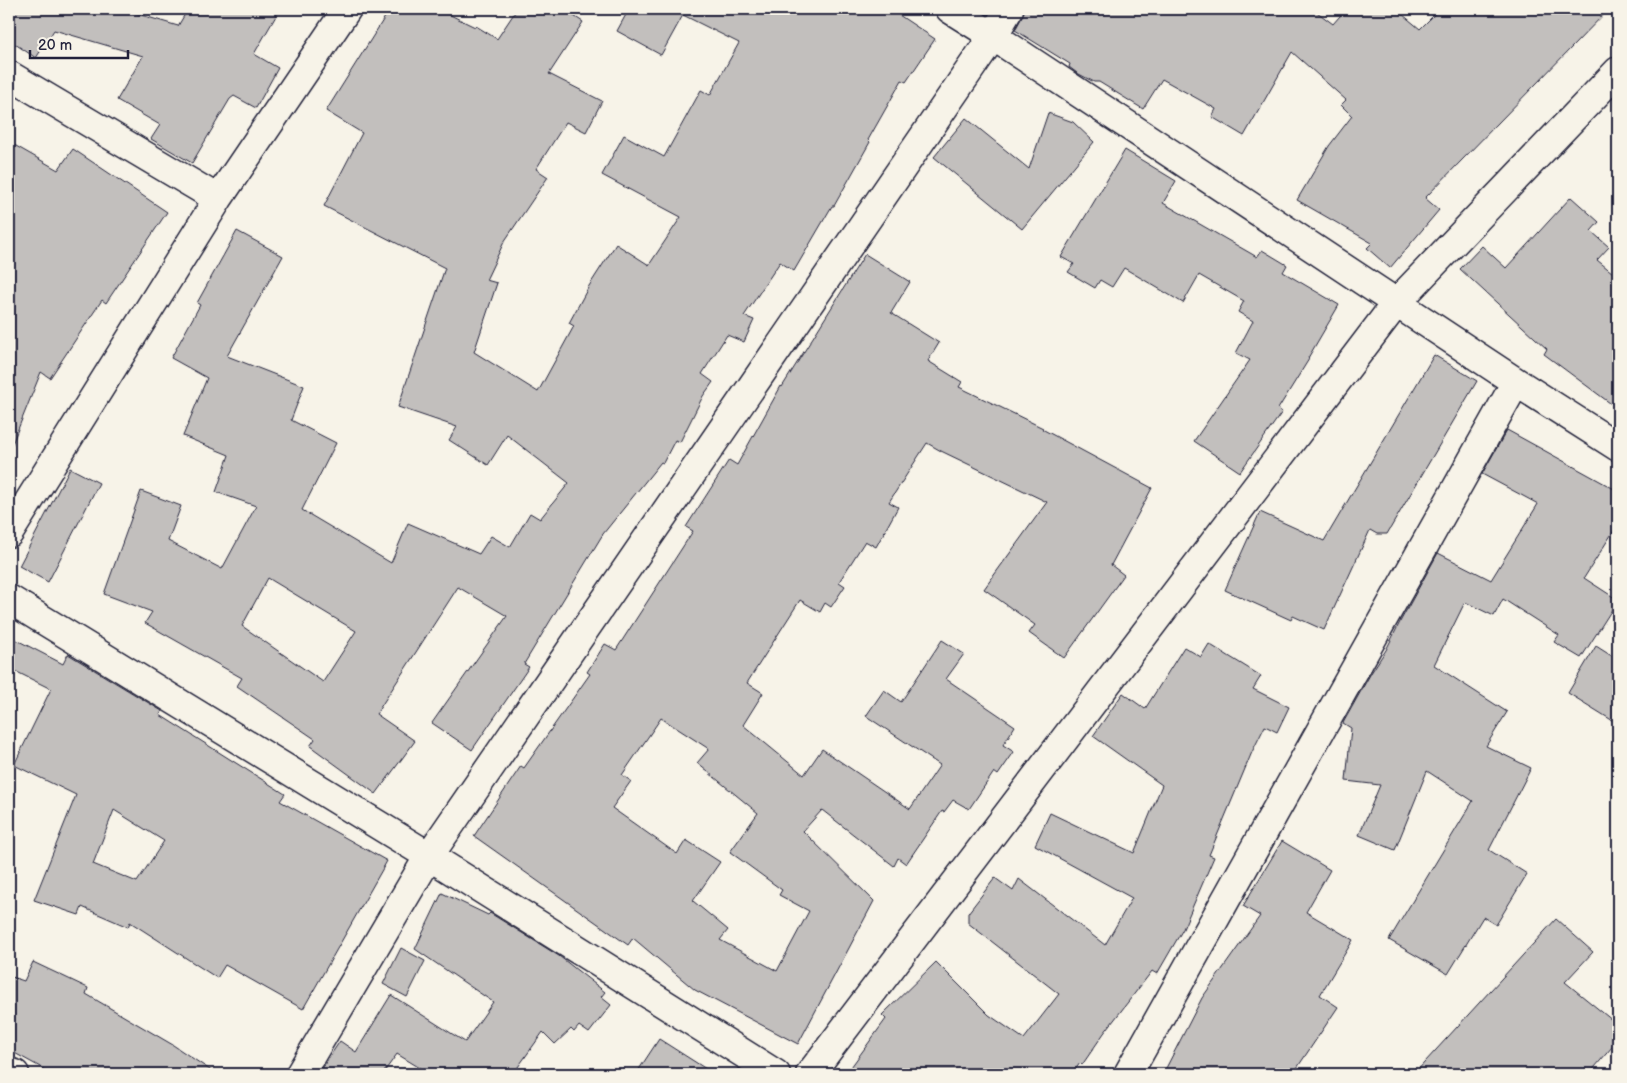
<svg xmlns="http://www.w3.org/2000/svg" width="1627" height="1083" font-family="'Balsamiq Sans',sans-serif">
  <style>
    .building { fill: #c2bfbd; stroke: #22223b; fill-rule: evenodd }
    .lines { fill: none; stroke-linecap: round; stroke-linejoin: round }
    .minor-casing { stroke: #22223b; stroke-width: 31 }
    .minor { stroke: #f7f3e8; stroke-width: 28 }
  </style>
  <rect width="100%" height="100%" fill="#f7f3e8"/>
  <filter id="ink" filterUnits="userSpaceOnUse"><feTurbulence type="fractalNoise" baseFrequency=".02" numOctaves="2"/><feDisplacementMap in="SourceGraphic" scale="10" xChannelSelector="R" yChannelSelector="G"/><feConvolveMatrix kernelMatrix="1 2 1 2 8 2 1 2 1" color-interpolation-filters="sRGB"/></filter>
  <g filter="url(#ink)">
    <path class="building" d="M 9,9 L 121,9 L 178,26 L 188,9 L 280,9 L 254,54 L 278,68 L 256,108 L 234,96 L 230,99 L 192,163 L 151,139 L 160,125 L 117,100 L 143,56 L 54,30 L 36,58 L 9,40 Z
      M 390,9 L 438,9 L 475,27 L 476,26 L 497,39 L 517,9 L 563,9 L 583,22 L 549,74 L 602,101 L 586,132 L 566,122 L 536,169 L 548,177 L 504,242 L 486,280 L 497,283 L 474,352 L 538,392 L 574,326 L 569,323 L 589,286 L 616,244 L 649,265 L 681,217 L 602,175 L 624,135 L 664,157 L 701,90 L 710,95 L 739,43 L 683,15 L 661,55 L 617,31 L 629,9 L 890,9 L 935,39 L 906,82 L 902,80 L 868,140 L 870,142 L 834,206 L 832,206 L 794,271 L 780,262 L 744,316 L 754,320 L 744,342 L 727,335 L 702,374 L 713,382 L 703,396 L 680,442 L 675,440 L 663,463 L 661,462 L 603,534 L 524,664 L 529,667 L 472,750 L 432,723 L 507,616 L 458,587 L 376,714 L 415,741 L 376,794 L 310,746 L 315,739 L 237,686 L 242,678 L 145,623 L 152,612 L 104,594 L 141,491 L 181,506 L 168,541 L 222,569 L 256,506 L 216,492 L 229,455 L 183,436 L 207,378 L 171,358 L 200,305 L 197,303 L 237,231 L 283,256 L 227,356 L 304,386 L 291,420 L 336,443 L 302,510 L 391,563 L 408,523 L 479,554 L 491,536 L 510,547 L 530,513 L 540,519 L 569,483 L 507,435 L 488,465 L 449,440 L 457,427 L 398,407 L 445,268 L 324,206 L 362,133 L 326,111 ZM 268,578 L 356,631 L 323,682 L 242,626 Z
      M 1025,9 L 1313,9 L 1333,24 L 1346,9 L 1396,9 L 1420,29 L 1440,9 L 1609,9 L 1425,198 L 1439,210 L 1390,268 L 1367,248 L 1372,243 L 1297,200 L 1329,146 L 1352,116 L 1341,105 L 1346,100 L 1292,52 L 1244,136 L 1212,117 L 1216,109 L 1162,79 L 1143,109 L 1099,82 L 1094,82 L 1077,73 L 1069,67 L 1070,64 L 1015,30 L 1022,17 Z
      M 1048,113 L 1073,122 L 1094,142 L 1022,229 L 934,157 L 966,118 L 1029,169 Z
      M 9,142 L 58,170 L 73,149 L 167,212 L 106,303 L 102,300 L 50,378 L 41,372 L 10,449 Z
      M 1125,150 L 1176,181 L 1163,203 L 1257,257 L 1262,250 L 1287,265 L 1283,272 L 1339,305 L 1308,358 L 1309,359 L 1278,409 L 1282,412 L 1240,472 L 1194,441 L 1250,360 L 1236,353 L 1253,321 L 1238,312 L 1244,301 L 1199,275 L 1183,303 L 1124,268 L 1112,287 L 1100,280 L 1095,288 L 1068,272 L 1074,264 L 1061,257 Z
      M 1571,197 L 1599,222 L 1591,231 L 1609,247 L 1597,260 L 1618,277 L 1618,409 L 1544,354 L 1547,349 L 1460,269 L 1482,246 L 1506,268 Z
      M 865,254 L 910,282 L 891,313 L 939,343 L 928,361 L 962,382 L 959,387 L 1043,428 L 1042,429 L 1152,488 L 1111,565 L 1124,575 L 1064,658 L 1029,633 L 1035,625 L 984,589 L 1047,502 L 941,451 L 927,443 L 889,502 L 898,507 L 876,547 L 865,541 L 839,582 L 845,586 L 831,607 L 825,603 L 820,612 L 800,600 L 747,683 L 763,693 L 743,725 L 804,775 L 822,749 L 910,809 L 940,765 L 866,716 L 884,690 L 901,702 L 942,640 L 964,654 L 946,679 L 1015,726 L 1003,745 L 1014,752 L 998,775 L 994,772 L 969,809 L 953,800 L 944,812 L 942,811 L 906,864 L 898,858 L 894,866 L 822,810 L 803,831 L 874,901 L 798,1044 L 695,990 L 633,938 L 628,945 L 474,836 L 521,766 L 524,768 L 590,674 L 587,672 L 605,644 L 616,650 L 693,531 L 686,527 L 729,460 L 737,465 L 781,386 L 782,387 ZM 661,718 L 709,749 L 697,763 L 758,813 L 730,852 L 782,890 L 779,895 L 809,911 L 777,971 L 720,940 L 728,930 L 693,901 L 720,862 L 686,840 L 677,854 L 612,808 L 631,781 L 622,775 Z
      M 1434,355 L 1477,381 L 1387,534 L 1377,534 L 1370,530 L 1324,630 L 1293,616 L 1291,620 L 1225,590 L 1260,512 L 1324,541 Z
      M 1507,430 L 1618,491 L 1618,524 L 1584,578 L 1618,600 L 1581,658 L 1554,642 L 1559,635 L 1503,599 L 1494,616 L 1465,602 L 1434,665 L 1507,712 L 1486,746 L 1531,768 L 1489,850 L 1527,874 L 1496,925 L 1483,917 L 1448,974 L 1389,940 L 1473,801 L 1427,771 L 1395,850 L 1359,835 L 1380,785 L 1346,781 L 1351,728 L 1343,723 L 1371,673 L 1386,650 L 1401,620 L 1438,553 L 1491,580 L 1538,504 L 1482,474 Z
      M 70,468 L 99,483 L 48,582 L 19,566 Z
      M 9,636 L 63,664 L 68,654 L 162,711 L 160,715 L 285,794 L 280,801 L 387,861 L 303,1009 L 225,965 L 217,978 L 130,922 L 128,927 L 82,907 L 79,915 L 34,900 L 76,795 L 14,765 L 51,689 L 9,668 ZM 114,810 L 164,841 L 137,882 L 93,864 Z
      M 1209,644 L 1261,676 L 1253,689 L 1289,707 L 1277,732 L 1265,726 L 1252,752 L 1209,855 L 1214,857 L 1183,929 L 1157,974 L 1152,971 L 1104,1033 L 1082,1065 L 1080,1063 L 1072,1074 L 846,1074 L 886,1019 L 882,1015 L 936,962 L 989,1015 L 1024,1039 L 1059,994 L 968,923 L 968,913 L 995,878 L 1013,891 L 1019,879 L 1105,945 L 1132,898 L 1035,845 L 1050,813 L 1134,853 L 1162,785 L 1093,736 L 1123,693 L 1145,709 L 1184,647 L 1201,657 Z
      M 1596,646 L 1618,660 L 1618,724 L 1568,693 Z
      M 1282,841 L 1330,870 L 1306,912 L 1353,940 L 1320,995 L 1338,1007 L 1293,1074 L 1163,1074 L 1202,998 L 1260,916 L 1243,906 Z
      M 442,893 L 488,915 L 490,913 L 559,956 L 605,992 L 601,997 L 611,1005 L 589,1033 L 579,1026 L 574,1032 L 571,1029 L 555,1044 L 543,1032 L 513,1074 L 430,1074 L 397,1054 L 384,1072 L 387,1074 L 318,1074 L 340,1041 L 356,1052 L 391,995 L 465,1042 L 493,1002 L 415,949 Z
      M 1556,919 L 1593,952 L 1565,982 L 1618,1025 L 1618,1040 L 1589,1074 L 1414,1074 Z
      M 401,948 L 425,961 L 407,997 L 383,984 Z
      M 33,962 L 88,988 L 86,994 L 173,1045 L 216,1074 L 53,1074 L 9,1050 L 9,976 L 24,981 Z
      M 659,1039 L 714,1074 L 636,1074 Z"/>
    <g class="lines">
      <defs>
        <path id="minor" d="M 950,9 L 993,36 L 1516,382 L 1618,447
          M 9,75 L 218,199
          M 9,533 L 218,199 L 347,9
          M 9,599 L 429,856 L 776,1074
          M 9,1072 L 15,1074
          M 300,1074 L 429,856 L 993,36 L 1009,9
          M 810,1074 L 1397,302 L 1618,71
          M 1128,1074 L 1516,382"/>
      </defs>
      <use href="#minor" class="minor-casing"/>
      <use href="#minor" class="minor"/>
    </g>
  </g>
  <rect width="1627" height="1083" fill="none" stroke="#f7f3e8" stroke-width="30"/>
  <rect x="15" y="15" width="1597" height="1053" fill="none" stroke="#22223b" stroke-width="2" filter="url(#ink)"/>
  <path d="M30 50v8h98v-8" fill="none" stroke="#22223b" stroke-width="2.5"/>
  <text x="38" y="50" font-size="15" fill="#22223b" stroke="#f7f3e8" stroke-width="4" paint-order="stroke">20 m</text>
</svg>
